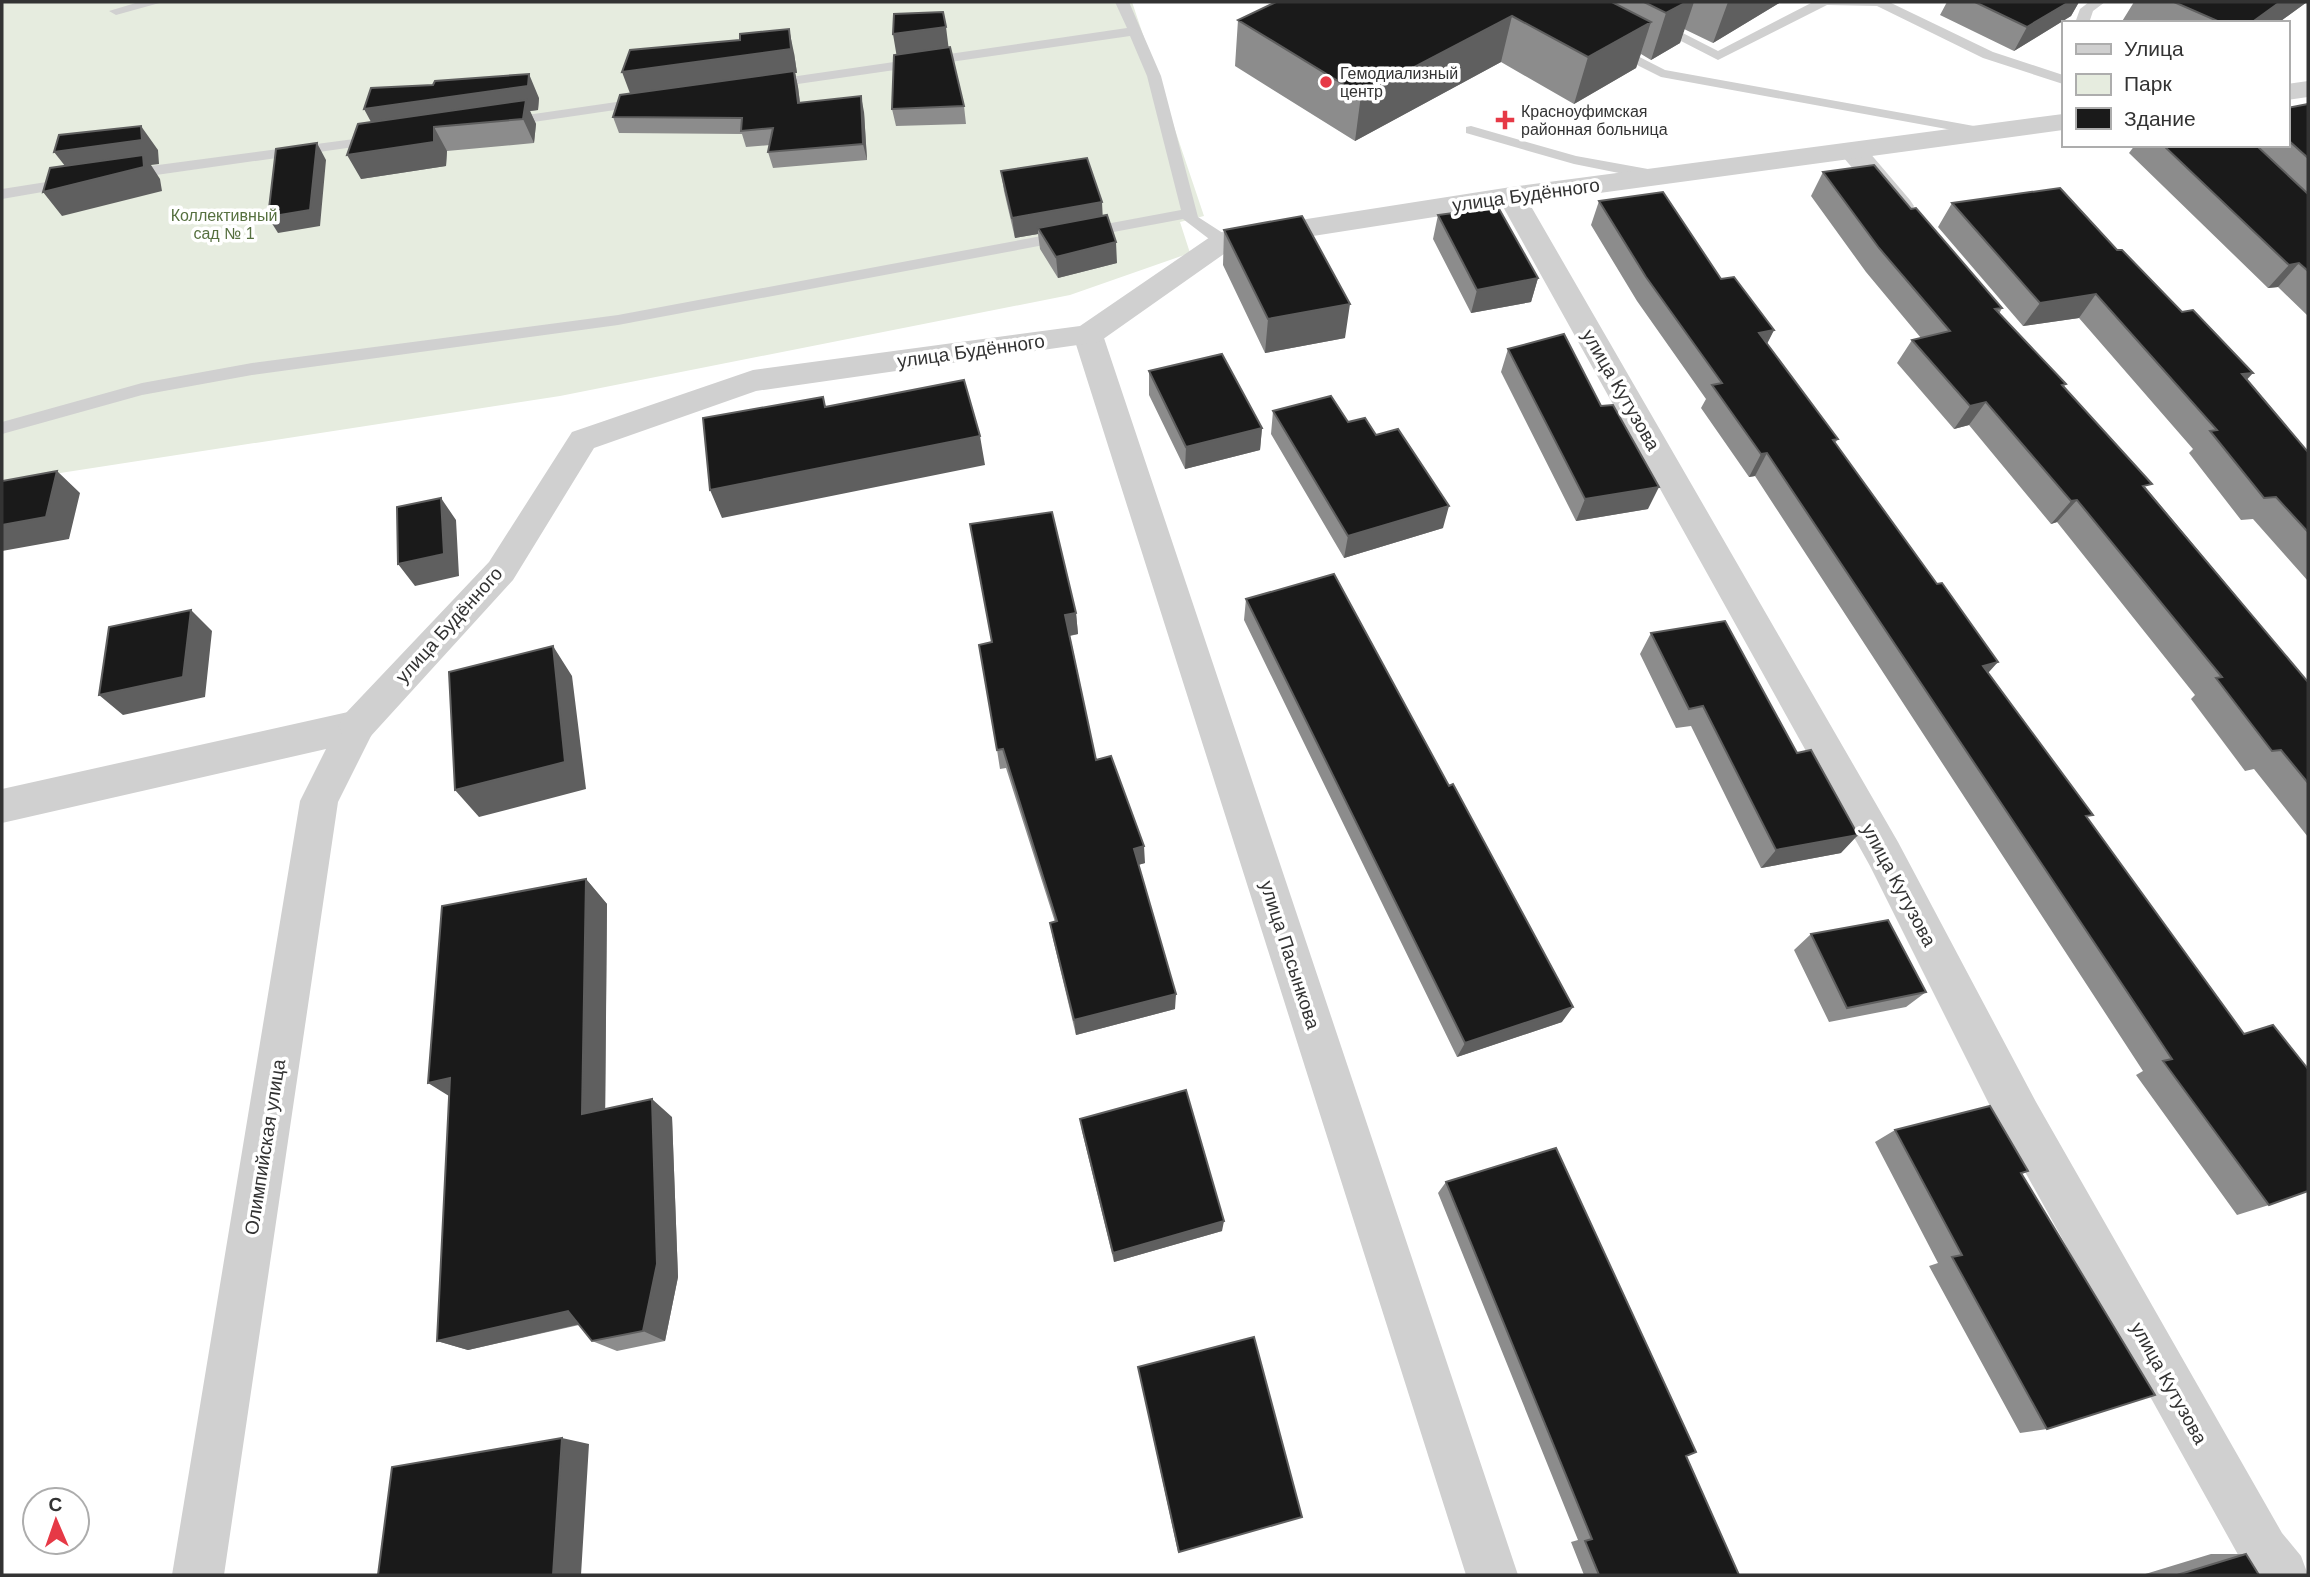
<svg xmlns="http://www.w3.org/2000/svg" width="2310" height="1577" font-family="Arial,sans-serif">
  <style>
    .green { fill: #e6ecdf }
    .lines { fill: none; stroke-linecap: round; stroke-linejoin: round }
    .service { fill: #d0d0d0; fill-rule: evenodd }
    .minor { fill: #d0d0d0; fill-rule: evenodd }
    .tertiary { fill: #d0d0d0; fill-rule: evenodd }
    .wall { fill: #8c8c8c }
    .shaded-wall { fill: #5f5f5f }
    .building { fill: #1a1a1a; stroke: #5f5f5f; stroke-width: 2 }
    .poi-dot { fill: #e63946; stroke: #fff; stroke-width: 2.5 }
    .labels { text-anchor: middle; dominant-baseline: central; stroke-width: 7; stroke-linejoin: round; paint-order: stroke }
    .far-poi-label { font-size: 16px; fill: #333; stroke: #fff; text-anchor: start }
    .far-park-label { font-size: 16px; fill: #56703f; stroke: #fff }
    .street-label { font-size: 19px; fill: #333; stroke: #fff }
  </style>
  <rect width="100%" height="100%" fill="#fff"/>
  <path class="green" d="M 2,2 L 1132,2 L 1204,216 L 1180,222 L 1190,253 L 1070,295 L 560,396 L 2,482 Z"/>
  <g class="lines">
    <path class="service" d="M 139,2 L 163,2 L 116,15 L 109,11 Z
      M 1115,2 L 1129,2 L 1161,76 L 1198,217 L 1229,237 L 1229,245 L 1217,245 L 1183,219 L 618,325 L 252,375 L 142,395 L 2,434 L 2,422 L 142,383 L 252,363 L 618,315 L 1181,210 L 1147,76 L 1130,36 L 770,88 L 763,84 L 770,80 L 1127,28 Z
      M 1605,2 L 1622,2 L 1718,51 L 1813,2 L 1889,2 L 1993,52 L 2063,75 L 2063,84 L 1983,58 L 1877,6 L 1827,5 L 1718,60 Z
      M 2089,2 L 2105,2 L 2093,11 L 2089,23 L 2075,23 L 2080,9 Z
      M 1614,44 L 1665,70 L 1985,128 L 1992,132 L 1985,136 L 1661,77 L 1609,51 L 1607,48 Z
      M 644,98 L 651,102 L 649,105 L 506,126 L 499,122 L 506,118 Z
      M 1471,126 L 1576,156 L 1659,171 L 1666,176 L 1659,181 L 1574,164 L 1466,133 L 1466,127 Z
      M 377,136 L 382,137 L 382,143 L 128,179 L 121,174 L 128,169 Z
      M 72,178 L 80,183 L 77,186 L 2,199 L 2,189 Z"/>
    <path class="minor" d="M 1853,143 L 1863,145 L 1910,200 L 1914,206 L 1910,212 L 1900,215 L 1890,212 L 1843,157 L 1839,151 L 1843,145 Z
      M 1511,187 L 1521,190 L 1525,196 L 1898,842 L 2036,1102 L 2282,1533 L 2301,1556 L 2308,1575 L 2250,1575 L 2246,1569 L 2004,1134 L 1870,866 L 1497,196 L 1501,190 Z
      M 1088,325 L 1099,328 L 1103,335 L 1518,1575 L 1466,1575 L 1073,335 L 1077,328 Z
      M 357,710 L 370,715 L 376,726 L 338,802 L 224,1575 L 172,1575 L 300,801 L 326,749 L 2,823 L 2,789 Z"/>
    <path class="tertiary" d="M 2308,81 L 2308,97 L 2287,100 L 2287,84 Z
      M 2063,114 L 2063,130 L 1511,205 L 1231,249 L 1099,342 L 756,391 L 594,448 L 513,580 L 370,737 L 357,742 L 344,737 L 338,726 L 344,715 L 489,562 L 572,432 L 753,370 L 1080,326 L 1213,235 L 1223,232 L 1511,187 Z"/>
  </g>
  <path class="wall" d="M 1276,2 L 1781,2 L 1713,43 L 1684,29 L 1680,43 L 1651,60 L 1641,54 L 1636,68 L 1574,104 L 1501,62 L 1355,141 L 1235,66 L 1238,20 Z
    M 1947,2 L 2079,2 L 2071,16 L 2014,51 L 1940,15 Z
    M 2134,2 L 2307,2 L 2278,23 L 2121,23 Z
    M 949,47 L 964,106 L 966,124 L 896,126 L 892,109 Z
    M 794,53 L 797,73 L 795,73 L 798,87 L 800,103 L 864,112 L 867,160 L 773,168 L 768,152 L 770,145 L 746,147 L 742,134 L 619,133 L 613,117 L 630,94 Z
    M 539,98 L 538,110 L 530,111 L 536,124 L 534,143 L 447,151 L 446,166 L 361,179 L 358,124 Z
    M 2308,104 L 2308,316 L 2278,287 L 2268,288 L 2129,153 L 2135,145 L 2287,145 L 2287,108 Z
    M 1001,171 L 1103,216 L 1117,263 L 1058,278 L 1040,249 L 1038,234 L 1015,238 L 1004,191 Z
    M 1823,172 L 1911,209 L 2002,308 L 1999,314 L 2066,384 L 2064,386 L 2147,489 L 2308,682 L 2308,837 L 2254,769 L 2245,771 L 2191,699 L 2195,695 L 2057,522 L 2051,524 L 1969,425 L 1954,429 L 1897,363 L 1912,340 L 1921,338 L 1866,272 L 1811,196 Z
    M 1599,201 L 1721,279 L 1774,330 L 1767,344 L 1838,439 L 1835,443 L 1988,673 L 2088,819 L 2269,1205 L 2237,1215 L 2136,1075 L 2143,1071 L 1755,476 L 1749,477 L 1701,408 L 1706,399 L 1637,301 L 1591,225 Z
    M 1952,203 L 2117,250 L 2247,379 L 2308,452 L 2308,581 L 2253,519 L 2241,520 L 2189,453 L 2193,449 L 2079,318 L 2023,326 L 1938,227 Z
    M 1438,215 L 1538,278 L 1531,302 L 1471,313 L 1433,239 Z
    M 1224,230 L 1345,338 L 1265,353 L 1223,265 Z
    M 1508,349 L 1601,406 L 1648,509 L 1576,521 L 1501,372 Z
    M 1149,371 L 1262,428 L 1260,450 L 1185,469 L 1149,395 Z
    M 1273,411 L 1348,422 L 1443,528 L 1344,558 L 1271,434 Z
    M 1246,599 L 1449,786 L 1562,1022 L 1457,1057 L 1244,620 Z
    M 1076,613 L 1078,634 L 1070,636 L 1096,760 L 1145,863 L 1138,865 L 1175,1009 L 1076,1035 L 1053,939 L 1050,923 L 1055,922 L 1006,768 L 1000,769 L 997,750 L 992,642 Z
    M 1651,633 L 1841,853 L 1761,868 L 1691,726 L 1676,728 L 1640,654 Z
    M 586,879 L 607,904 L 605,1109 L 672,1117 L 678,1277 L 665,1341 L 617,1351 L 592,1341 L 579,1325 L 468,1350 L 437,1341 Z
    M 1811,934 L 1926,992 L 1906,1007 L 1829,1022 L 1794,950 Z
    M 1080,1119 L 1222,1231 L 1114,1262 L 1082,1131 Z
    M 1895,1130 L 2028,1171 L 2022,1174 L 2047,1429 L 2020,1433 L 1929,1266 L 1938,1263 L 1875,1142 Z
    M 1446,1182 L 1686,1456 L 1739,1575 L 1584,1575 L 1571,1542 L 1578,1540 L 1438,1193 Z
    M 1138,1367 L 1302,1517 L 1178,1552 Z
    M 2211,1554 L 2246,1554 L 2259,1575 L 2142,1575 Z"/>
  <path class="shaded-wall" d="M 1687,2 L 1694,2 L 1680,43 L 1651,60 L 1666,13 Z
    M 1728,2 L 1781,2 L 1713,43 Z
    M 2069,2 L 2079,2 L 2071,16 L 2014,51 L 2027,27 Z
    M 2280,2 L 2307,2 L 2278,23 L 2251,23 Z
    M 1512,16 L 1501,62 L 1355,141 L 1361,95 Z
    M 1651,22 L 1636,68 L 1574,104 L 1588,57 Z
    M 946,27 L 949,51 L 897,58 L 893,34 Z
    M 789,29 L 794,53 L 797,73 L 795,73 L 798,87 L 802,119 L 631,96 L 622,72 Z
    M 529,74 L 539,98 L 538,110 L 530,111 L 536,124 L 534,143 L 523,119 L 377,133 L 364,109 Z
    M 861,96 L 864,112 L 867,160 L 863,144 Z
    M 141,126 L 158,150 L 159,164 L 151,165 L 160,179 L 162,191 L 62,216 L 43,192 L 73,176 L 54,152 Z
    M 434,127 L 447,151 L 446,166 L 361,179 L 347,155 Z
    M 317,143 L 326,160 L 320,226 L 278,233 L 268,217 Z
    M 1102,202 L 1103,222 L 1038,228 L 1038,234 L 1015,238 L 1012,218 Z
    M 1116,242 L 1117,263 L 1058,278 L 1056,257 Z
    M 2299,263 L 2278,287 L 2268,288 L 2289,265 Z
    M 1538,278 L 1531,302 L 1471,313 L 1477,290 Z
    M 2096,294 L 2079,318 L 2023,326 L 2040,303 Z
    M 1350,304 L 1345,338 L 1265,353 L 1268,319 Z
    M 1774,330 L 1762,353 L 1759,333 Z
    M 2253,373 L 2232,396 L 2242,374 Z
    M 1986,402 L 1969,425 L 1954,429 L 1970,406 Z
    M 1262,428 L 1260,450 L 1185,469 L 1186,447 Z
    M 980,436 L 985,465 L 722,518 L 710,490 Z
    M 1767,453 L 1755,476 L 1749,477 L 1761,454 Z
    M 57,471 L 80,493 L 69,539 L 2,551 L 2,525 Z
    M 1659,487 L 1648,509 L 1576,521 L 1585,499 Z
    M 441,498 L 456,520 L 459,576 L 415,586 L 398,564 Z
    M 2077,500 L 2057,522 L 2051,524 L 2071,501 Z
    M 1449,506 L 1443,528 L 1344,558 L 1348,536 Z
    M 191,610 L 212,631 L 205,697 L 123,715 L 99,695 Z
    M 1076,613 L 1078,634 L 1067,636 L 1065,615 Z
    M 553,646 L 572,676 L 586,789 L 479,817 L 455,790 Z
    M 1998,662 L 1979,683 L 1983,666 Z
    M 1858,835 L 1841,853 L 1761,868 L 1776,850 Z
    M 1144,846 L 1145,863 L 1134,866 L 1134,849 Z
    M 586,879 L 607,904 L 605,1132 L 582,1114 Z
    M 1176,994 L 1175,1009 L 1076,1035 L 1074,1020 Z
    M 1573,1007 L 1562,1022 L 1457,1057 L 1465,1043 Z
    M 450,1078 L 457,1101 L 428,1083 Z
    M 652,1099 L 672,1117 L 678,1277 L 665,1341 L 643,1331 Z
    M 1224,1221 L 1222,1231 L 1114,1262 L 1113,1253 Z
    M 568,1311 L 593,1321 L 468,1350 L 437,1341 Z
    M 562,1438 L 589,1444 L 581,1575 L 553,1575 Z"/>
  <path class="building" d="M 1276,2 L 1612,2 L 1651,22 L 1588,57 L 1512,16 L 1361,95 L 1238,20 Z
    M 1644,2 L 1687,2 L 1666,13 Z
    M 1975,2 L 2069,2 L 2027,27 Z
    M 2174,2 L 2280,2 L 2251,23 L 2222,23 Z
    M 943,12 L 946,27 L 893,34 L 894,14 Z
    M 789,29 L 791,49 L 622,72 L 630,50 L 740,40 L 740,34 Z
    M 950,47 L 964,106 L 892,109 L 894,55 Z
    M 794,71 L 798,103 L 861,96 L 863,144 L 768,152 L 773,128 L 741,131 L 742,118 L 613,117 L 620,95 Z
    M 529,74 L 528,86 L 364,109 L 371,88 L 433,85 L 435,81 Z
    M 526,100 L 523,119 L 434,127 L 434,142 L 347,155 L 358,124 Z
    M 2308,104 L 2308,158 L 2287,139 L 2287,108 Z
    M 141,126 L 142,140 L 54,152 L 59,135 Z
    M 317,143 L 310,210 L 268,217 L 276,149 Z
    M 2163,145 L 2256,145 L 2308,194 L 2308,271 L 2299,263 L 2289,265 Z
    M 143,155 L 144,167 L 43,192 L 50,168 Z
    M 1087,158 L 1102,202 L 1012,218 L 1001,171 Z
    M 1874,165 L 1911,209 L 1916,208 L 2002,308 L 1995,309 L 2066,384 L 2062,385 L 2152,484 L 2143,486 L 2308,682 L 2308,783 L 2281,750 L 2272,751 L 2216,678 L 2222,677 L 2077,500 L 2071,501 L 1986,402 L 1970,406 L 1912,340 L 1950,331 L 1879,248 L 1823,172 Z
    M 2060,188 L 2117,250 L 2122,250 L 2182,312 L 2193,310 L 2253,373 L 2242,374 L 2308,452 L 2308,532 L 2276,497 L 2264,498 L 2210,431 L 2217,430 L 2096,294 L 2040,303 L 1952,203 Z
    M 1663,192 L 1721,279 L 1734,277 L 1774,330 L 1759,333 L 1838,439 L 1833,440 L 1937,584 L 1942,583 L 1998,662 L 1983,666 L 2093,815 L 2086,816 L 2244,1034 L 2273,1025 L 2308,1069 L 2308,1191 L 2269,1205 L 2163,1061 L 2172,1059 L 1767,453 L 1761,454 L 1712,385 L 1722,383 L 1646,277 L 1599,201 Z
    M 1498,207 L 1538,278 L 1477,290 L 1438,215 Z
    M 1107,215 L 1116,242 L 1056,257 L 1038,228 Z
    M 1302,216 L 1350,304 L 1268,319 L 1224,230 Z
    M 1564,334 L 1601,406 L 1613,405 L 1659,487 L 1585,499 L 1508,349 Z
    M 1222,354 L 1262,428 L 1186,447 L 1149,371 Z
    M 964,380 L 980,436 L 710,490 L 703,418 L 823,397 L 825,407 Z
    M 1331,396 L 1348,422 L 1365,418 L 1376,435 L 1398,429 L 1449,506 L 1348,536 L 1273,411 Z
    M 57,471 L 46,517 L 2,525 L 2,481 Z
    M 441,498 L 444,554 L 398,564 L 397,507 Z
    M 1052,512 L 1076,613 L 1065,615 L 1096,760 L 1111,756 L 1144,846 L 1134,849 L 1176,994 L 1074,1020 L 1050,923 L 1057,921 L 1003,749 L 997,750 L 979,645 L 992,642 L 970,524 Z
    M 1334,574 L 1449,786 L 1453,784 L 1573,1007 L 1465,1043 L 1246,599 Z
    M 191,610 L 183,677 L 99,695 L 109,627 Z
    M 1725,621 L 1797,753 L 1811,750 L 1858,835 L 1776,850 L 1703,706 L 1689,709 L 1651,633 Z
    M 553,646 L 565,762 L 455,790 L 449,672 Z
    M 586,879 L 582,1114 L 652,1099 L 657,1264 L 643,1331 L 592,1341 L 568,1311 L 437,1341 L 450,1078 L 428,1083 L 442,906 Z
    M 1888,920 L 1926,992 L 1847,1008 L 1811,934 Z
    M 1186,1090 L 1224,1221 L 1113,1253 L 1080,1119 Z
    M 1990,1106 L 2028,1171 L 2021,1173 L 2155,1395 L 2047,1429 L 1952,1257 L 1962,1255 L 1895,1130 Z
    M 1556,1148 L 1696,1452 L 1686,1456 L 1739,1575 L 1599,1575 L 1585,1541 L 1592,1539 L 1446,1182 Z
    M 1254,1337 L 1302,1517 L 1179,1552 L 1138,1367 Z
    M 562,1438 L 553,1575 L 378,1575 L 392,1467 Z
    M 2246,1554 L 2259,1575 L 2177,1575 Z"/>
  <g class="poi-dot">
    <circle cx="1326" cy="82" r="7"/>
    <path d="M1501.5 109.5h7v7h7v7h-7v7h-7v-7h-7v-7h7z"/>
  </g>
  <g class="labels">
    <g class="far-poi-label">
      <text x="1340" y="73">Гемодиализный<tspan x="1340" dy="18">центр</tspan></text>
      <text x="1521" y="111">Красноуфимская<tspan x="1521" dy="18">районная больница</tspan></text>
    </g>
    <g class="far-park-label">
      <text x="224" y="215">Коллективный<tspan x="224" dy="18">сад № 1</tspan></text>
    </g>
    <g class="street-label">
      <text transform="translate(1526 195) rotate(-8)">улица Будённого</text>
      <text transform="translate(971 351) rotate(-8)">улица Будённого</text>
      <text transform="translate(1621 390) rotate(60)">улица Кутузова</text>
      <text transform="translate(449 625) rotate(-48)">улица Будённого</text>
      <text transform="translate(1899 885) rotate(62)">улица Кутузова</text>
      <text transform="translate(1290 955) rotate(72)">улица Пасынкова</text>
      <text transform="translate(265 1147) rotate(-81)">Олимпийская улица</text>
      <text transform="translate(2169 1383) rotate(61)">улица Кутузова</text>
    </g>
  </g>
  <rect width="2310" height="1577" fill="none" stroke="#333333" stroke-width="7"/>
  <rect x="2062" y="21" width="228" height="126" fill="#ffffff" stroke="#adadad" stroke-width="2"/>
  <rect x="2076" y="44" width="35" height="10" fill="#d0d0d0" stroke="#adadad" stroke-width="2"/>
  <text x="2124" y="56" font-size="21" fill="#333333">Улица</text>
  <rect x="2076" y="74" width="35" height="21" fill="#e6ecdf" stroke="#adadad" stroke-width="2"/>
  <text x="2124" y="91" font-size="21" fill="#333333">Парк</text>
  <rect x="2076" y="108" width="35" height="21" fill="#1a1a1a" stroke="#adadad" stroke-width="2"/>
  <text x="2124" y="126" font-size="21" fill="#333333">Здание</text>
  <g transform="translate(56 1521) rotate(358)"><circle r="33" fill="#ffffff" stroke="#adadad" stroke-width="2"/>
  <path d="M0-5L12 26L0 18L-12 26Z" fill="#e63946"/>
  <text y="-10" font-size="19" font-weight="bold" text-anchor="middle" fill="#333333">С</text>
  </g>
</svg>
